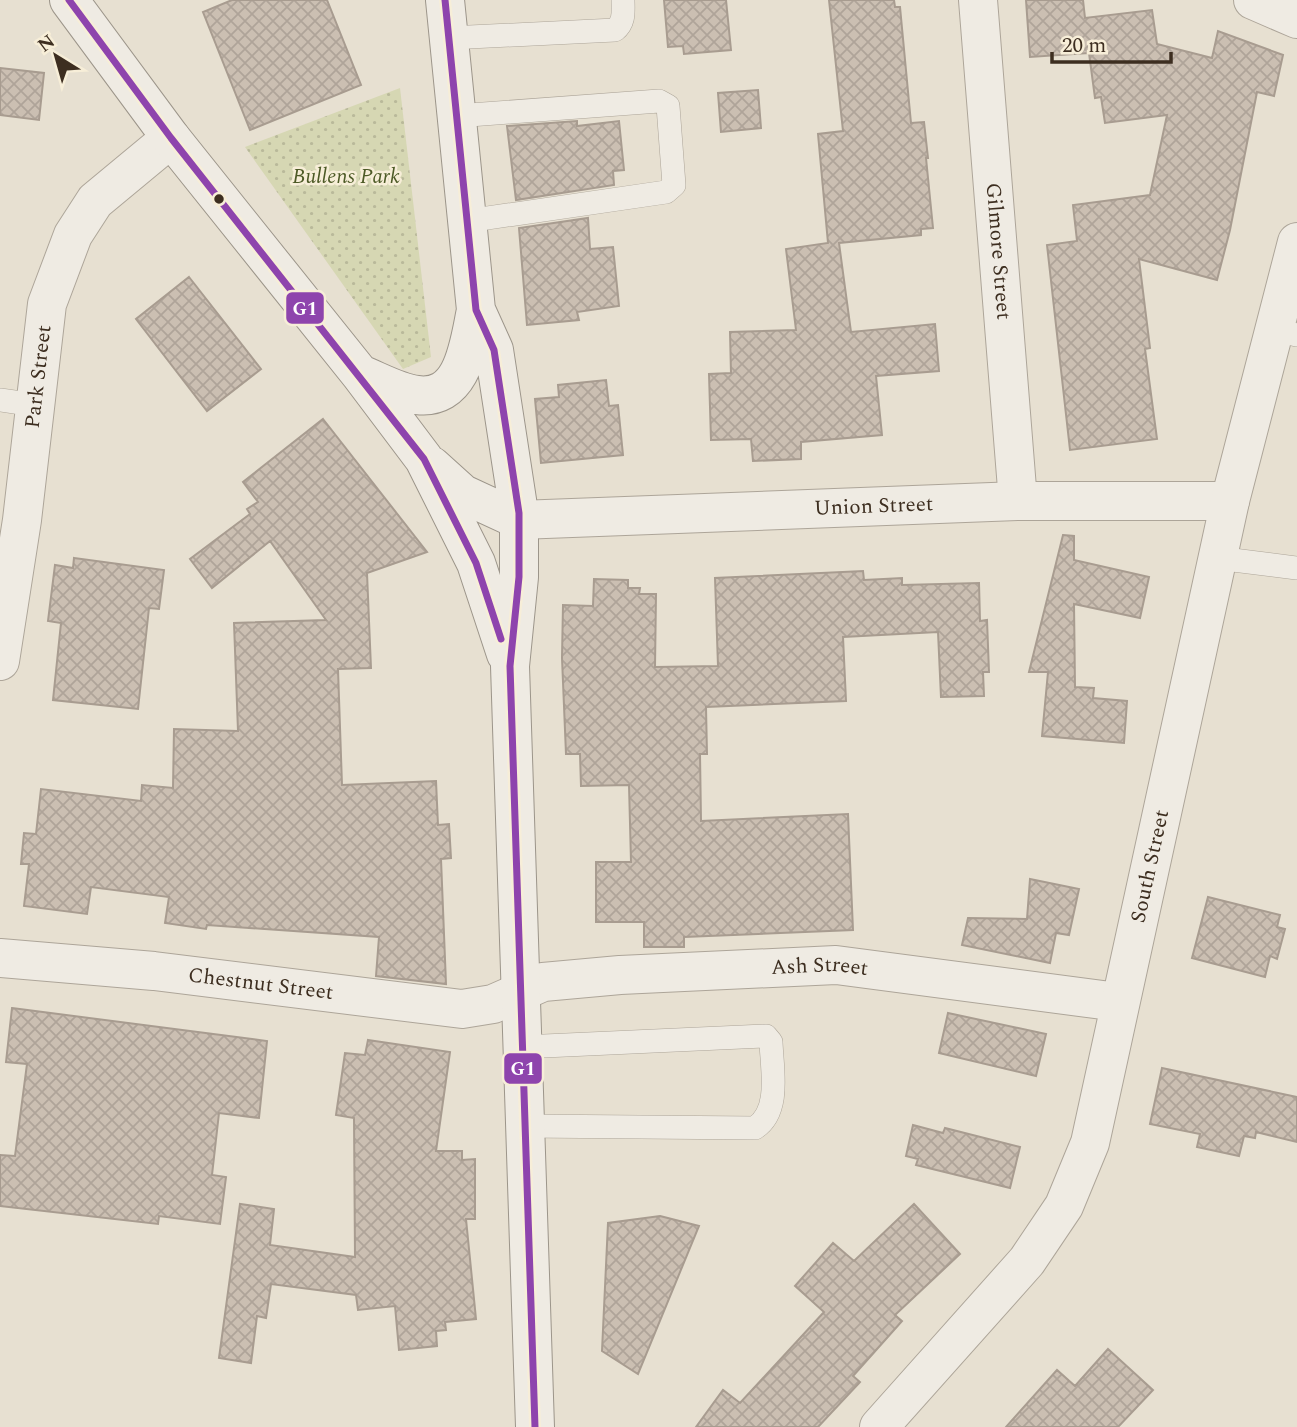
<svg xmlns="http://www.w3.org/2000/svg" width="1297" height="1427" font-family="Spectral,serif">
  <style>
    .park { fill: url(#park-dots) }
    .building { fill: url(#building-cross-hatch); stroke: #a89c90; stroke-width: 2 }
    .lines { fill: none; stroke-linecap: round; stroke-linejoin: round }
    .service-casing { stroke: #ada599; stroke-width: 24 }
    .minor-casing { stroke: #ada599; stroke-width: 40 }
    .tertiary-casing { stroke: #ada599; stroke-width: 40 }
    .secondary-casing { stroke: #9c958a; stroke-width: 40 }
    .service { stroke: #efebe3; stroke-width: 23 }
    .minor { stroke: #efebe3; stroke-width: 38 }
    .tertiary { stroke: #efebe3; stroke-width: 38 }
    .secondary { stroke: #efebe3; stroke-width: 38 }
    .bus-1-casing { stroke: #f7eed8; stroke-width: 12 }
    .bus-1 { stroke: #8e44ad; stroke-width: 7 }
    .bus-dot { fill: #3d2e20; stroke: #f7eed8; stroke-width: 2.5 }
    .labels { text-anchor: middle; dominant-baseline: central; stroke-width: 5; stroke-linejoin: round; paint-order: stroke }
    .park-label { font-size: 21px; font-style: italic; fill: #4d5a26; stroke: #f7eed8 }
    .street-label { font-size: 21px; fill: #3d2e20; stroke: #f7eed8 }
    .line-badge { stroke: #f7eed8; stroke-width: 2.5 }
    .badge-label { font-size: 19px; text-anchor: middle; font-weight: bold; fill: #fff }
  </style>
  <defs>
    <pattern id="park-dots" width="8" height="8" patternUnits="userSpaceOnUse" patternTransform="scale(1.75)"><rect width="8" height="8" fill="#d6d7b3"/><path d="M2 2h.1M6 6h.1" fill="none" stroke="#b9b99a" stroke-width="1.8" stroke-linecap="round"/></pattern>
    <pattern id="building-cross-hatch" width="8" height="8" patternUnits="userSpaceOnUse" patternTransform="scale(1.75)"><rect width="8" height="8" fill="#cbbfb2"/><path d="M0 0l8 8M0 8l8-8" fill="none" stroke="#afa499"/></pattern>
  </defs>
  <rect width="100%" height="100%" fill="#e7e0d1"/>
  <path class="park" d="M 400,88 L 431,357 L 403,369 L 245,147 Z"/>
  <path class="building" d="M 232,0 L 327,0 L 361,85 L 250,130 L 203,12 Z
    M 664,0 L 726,0 L 731,50 L 684,54 L 683,46 L 668,47 Z
    M 829,0 L 894,0 L 895,7 L 900,7 L 911,123 L 924,122 L 928,158 L 926,158 L 933,228 L 921,229 L 921,235 L 839,243 L 851,332 L 935,324 L 939,371 L 876,376 L 882,435 L 801,442 L 801,459 L 753,461 L 751,439 L 711,440 L 709,374 L 731,373 L 730,332 L 796,330 L 786,249 L 828,243 L 818,134 L 843,131 Z
    M 1026,0 L 1083,0 L 1085,18 L 1152,10 L 1157,44 L 1212,58 L 1218,31 L 1283,55 L 1274,96 L 1257,92 L 1230,230 L 1217,280 L 1139,259 L 1150,348 L 1145,349 L 1157,439 L 1070,450 L 1047,245 L 1077,241 L 1073,205 L 1150,195 L 1167,115 L 1105,123 L 1101,97 L 1095,98 L 1089,53 L 1030,57 Z
    M 0,68 L 44,73 L 39,120 L 0,115 Z
    M 758,90 L 761,128 L 721,132 L 718,93 Z
    M 577,121 L 577,126 L 619,121 L 624,170 L 613,171 L 614,185 L 516,200 L 507,126 Z
    M 588,218 L 590,249 L 613,247 L 619,306 L 577,312 L 579,320 L 527,325 L 519,228 Z
    M 189,277 L 261,369 L 207,411 L 136,319 Z
    M 606,380 L 609,406 L 618,405 L 623,455 L 541,463 L 535,399 L 559,397 L 558,385 Z
    M 323,419 L 427,552 L 367,573 L 371,668 L 338,669 L 342,785 L 436,781 L 438,825 L 449,824 L 451,858 L 441,859 L 446,984 L 376,976 L 379,937 L 207,925 L 206,929 L 165,923 L 169,897 L 91,887 L 87,914 L 24,906 L 29,864 L 21,864 L 24,833 L 36,834 L 41,789 L 141,801 L 142,785 L 173,788 L 174,729 L 238,731 L 234,623 L 326,620 L 270,541 L 212,588 L 190,559 L 250,514 L 247,509 L 258,502 L 243,482 Z
    M 1063,535 L 1074,536 L 1074,560 L 1149,577 L 1140,618 L 1074,604 L 1075,687 L 1094,688 L 1093,698 L 1127,701 L 1124,743 L 1042,736 L 1048,672 L 1029,672 Z
    M 74,558 L 164,570 L 159,609 L 149,608 L 138,709 L 53,700 L 61,623 L 48,621 L 55,565 L 73,568 Z
    M 863,571 L 864,580 L 902,578 L 902,585 L 979,583 L 980,621 L 987,620 L 989,672 L 983,672 L 984,696 L 941,697 L 938,632 L 843,637 L 846,701 L 706,707 L 707,754 L 700,754 L 701,821 L 848,814 L 853,930 L 684,937 L 684,947 L 644,947 L 644,922 L 596,922 L 596,862 L 631,862 L 629,785 L 581,786 L 580,754 L 566,754 L 562,658 L 563,605 L 593,606 L 594,579 L 628,580 L 628,588 L 640,588 L 639,594 L 656,594 L 655,667 L 718,666 L 715,578 Z
    M 1030,879 L 1079,889 L 1069,935 L 1056,933 L 1050,963 L 962,945 L 968,918 L 1027,919 Z
    M 1208,897 L 1280,915 L 1277,927 L 1285,929 L 1277,959 L 1270,956 L 1265,977 L 1192,958 Z
    M 12,1008 L 267,1041 L 259,1118 L 219,1113 L 212,1175 L 226,1177 L 220,1224 L 159,1216 L 158,1224 L 0,1206 L 0,1155 L 15,1156 L 27,1064 L 6,1062 Z
    M 948,1013 L 1046,1034 L 1036,1076 L 939,1053 Z
    M 368,1040 L 450,1052 L 436,1151 L 462,1151 L 462,1160 L 475,1159 L 475,1219 L 466,1219 L 476,1319 L 445,1322 L 446,1330 L 436,1331 L 437,1346 L 399,1350 L 395,1306 L 358,1310 L 356,1295 L 271,1284 L 266,1318 L 257,1316 L 251,1363 L 219,1358 L 240,1204 L 274,1209 L 270,1245 L 355,1257 L 354,1118 L 336,1115 L 345,1053 L 365,1055 Z
    M 1162,1068 L 1297,1097 L 1297,1142 L 1256,1132 L 1255,1138 L 1244,1136 L 1239,1156 L 1197,1147 L 1200,1134 L 1150,1124 Z
    M 913,1125 L 943,1133 L 945,1128 L 1020,1147 L 1010,1188 L 916,1165 L 918,1159 L 906,1156 Z
    M 914,1204 L 960,1254 L 895,1315 L 902,1321 L 853,1376 L 860,1382 L 818,1427 L 696,1427 L 723,1390 L 740,1403 L 824,1312 L 795,1286 L 833,1243 L 854,1261 Z
    M 660,1216 L 699,1226 L 638,1374 L 602,1351 L 608,1223 Z
    M 1108,1349 L 1153,1390 L 1118,1427 L 1006,1427 L 1057,1370 L 1075,1386 Z"/>
  <g class="lines">
    <defs>
      <path id="service" d="M 449,38 L 615,30 C 625,22 623,11 623,0
        M 456,116 L 659,101 L 668,106 L 674,185 L 666,192 L 467,221
        M 1273,329 L 1297,335
        M 0,400 L 35,405
        M 1217,558 L 1297,568
        M 522,1047 L 766,1036 L 771,1042 C 772,1070 781,1111 755,1128 L 525,1126"/>
      <g id="minor">
        <path id="s1" d="M 978,0 L 1018,501"/>
        <path d="M 1253,0 L 1297,19"/>
        <path id="s2" d="M 519,520 L 1018,501 L 1230,501"/>
        <path id="s3" d="M 0,661 L 22,520 L 47,304 L 73,235 L 95,201 L 171,138"/>
        <path id="s4" d="M 0,958 L 154,971 L 462,1009 L 493,1004 L 543,982 L 620,975 L 836,965 L 1118,1002"/>
      </g>
      <g id="tertiary">
        <path id="s5" d="M 879,1427 L 1027,1261 L 1064,1206 L 1090,1143 L 1230,501 L 1297,242"/>
      </g>
      <path id="secondary" d="M 69,0 L 171,138 L 360,374 L 424,459 L 476,563 L 506,654
        M 445,0 L 476,310 L 494,350 L 519,513 L 519,577 L 510,666 L 535,1427
        M 360,374 C 378,381 399,393 417,395 C 464,401 469,343 476,310
        M 432,466 L 463,494 L 519,520"/>
    </defs>
    <use href="#service" class="service-casing"/>
    <use href="#minor" class="minor-casing"/>
    <use href="#tertiary" class="tertiary-casing"/>
    <use href="#secondary" class="secondary-casing"/>
    <use href="#service" class="service"/>
    <use href="#minor" class="minor"/>
    <use href="#tertiary" class="tertiary"/>
    <use href="#secondary" class="secondary"/>
    <defs>
      <path id="bus-1" d="M 69,0 L 171,138 L 424,459 L 476,563 L 501,639
        M 445,0 L 476,310 L 494,350 L 519,513 L 519,577 L 510,666 L 535,1427"/>
    </defs>
    <use href="#bus-1" class="bus-1-casing"/>
    <use href="#bus-1" class="bus-1"/>
  </g>
  <circle class="bus-dot" cx="219" cy="199" r="6"/>
  <g class="labels">
    <g class="park-label">
      <text x="346" y="177">Bullens Park</text>
    </g>
    <g class="street-label">
      <text stroke="none"><textPath href="#s1" startOffset="252">Gilmore Street</textPath></text>
      <text stroke="none"><textPath href="#s3" startOffset="287">Park Street</textPath></text>
      <text stroke="none"><textPath href="#s2" startOffset="355">Union Street</textPath></text>
      <text stroke="none"><textPath href="#s5" startOffset="640">South Street</textPath></text>
      <text stroke="none"><textPath href="#s4" startOffset="828">Ash Street</textPath></text>
      <text stroke="none"><textPath href="#s4" startOffset="262">Chestnut Street</textPath></text>
    </g>
  </g>
  <g class="line-badge">
    <rect x="285" y="291" width="40" height="34" rx="7" fill="#8e44ad"/>
    <rect x="503" y="1052" width="40" height="33" rx="7" fill="#8e44ad"/>
  </g>
  <g class="badge-label">
    <text x="305" y="315">G1</text>
    <text x="523" y="1075">G1</text>
  </g>
  <g transform="translate(56 56) rotate(323)" stroke="#f7eed8" stroke-width="5" paint-order="stroke">
  <path d="M0-5L12 26L0 18L-12 26Z" fill="#3d2e20"/>
  <text y="-10" font-size="19" font-weight="bold" text-anchor="middle" fill="#3d2e20">N</text>
  </g>
  <path d="M1052 52v10h119v-10" fill="none" stroke="#3d2e20" stroke-width="3.5"/>
  <text x="1062" y="52" font-size="21" fill="#3d2e20" stroke="#f7eed8" stroke-width="5" paint-order="stroke">20 m</text>
</svg>
